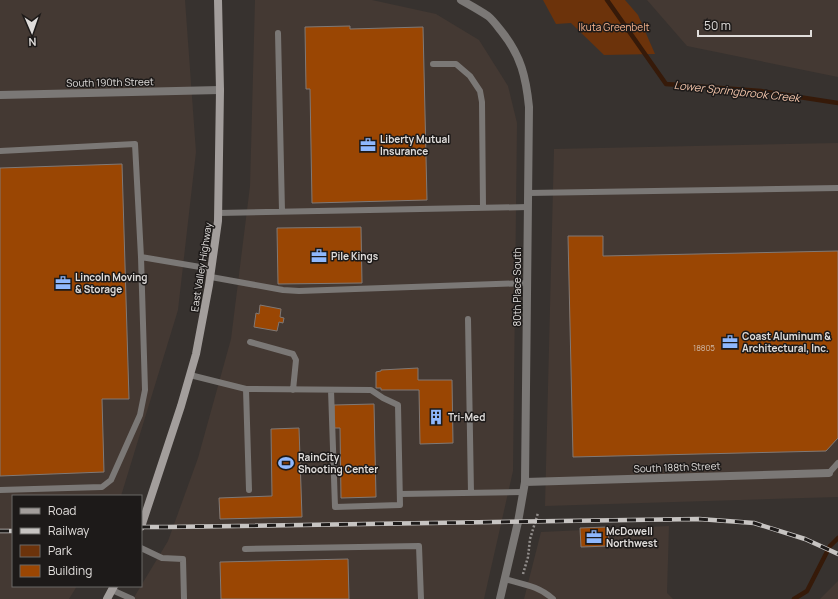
<svg xmlns="http://www.w3.org/2000/svg" width="838" height="599" font-family="Manrope,sans-serif">
  <style>
    .built { fill: #443933 }
    .green { fill: #6c330b }
    .lines { fill: none; stroke-linecap: round; stroke-linejoin: round }
    .stream { stroke: #361a09; stroke-width: 4.5 }
    .building { fill: #9a4603; stroke: #807976 }
    .path { stroke: #938f8d; stroke-width: 2.5; stroke-dasharray: 2 2; stroke-linecap: butt }
    .lane { stroke: #7b7876; stroke-width: 6 }
    .street { stroke: #7b7876; stroke-width: 8 }
    .secondary { stroke: #a39e9c; stroke-width: 8 }
    .rail-casing { stroke: #c7c4c2; stroke-width: 4.5 }
    .rail { stroke: #1d1a19; stroke-width: 3; stroke-dasharray: 9; stroke-linecap: butt }
    .labels { text-anchor: middle; dominant-baseline: central; stroke-width: 3; stroke-linejoin: round; paint-order: stroke }
    .number-label { font-size: 8px; fill: #ceb7a5 }
    .park-label { font-size: 10px; fill: #fbb68f; stroke: #1d1a19 }
    .street-label { font-size: 10px; fill: #e0dddb; stroke: #1d1a19 }
    .poi-label { font-size: 10px; font-weight: bold; fill: #e0dddb; stroke: #1d1a19; text-anchor: start }
    .water-label { font-size: 11px; font-style: italic; fill: #f2c4aa; stroke: #1d1a19 }
  </style>
  <rect width="100%" height="100%" fill="#37322f"/>
  <path class="built" d="M 0,0 L 185,0 L 196,152 L 178,310 L 121,496 L 13,496 L 13,586 L 77,586 L 69,599 L 0,599 Z
    M 255,0 L 372,0 L 436,14 L 479,40 L 508,86 L 517,123 L 513,471 L 484,599 L 133,599 L 168,541 L 198,458 L 231,339 L 250,186 Z
    M 647,0 L 838,0 L 838,77 L 687,46 Z
    M 838,143 L 838,497 L 545,506 L 554,149 Z
    M 669,526 L 667,593 L 673,599 L 524,599 L 541,532 Z
    M 838,581 L 838,599 L 820,599 Z"/>
  <path class="green" d="M 543,0 L 625,0 L 638,15 L 655,54 L 604,55 L 571,23 L 556,24 Z"/>
  <g class="lines">
    <path class="stream" d="M 607,0 L 666,84 L 761,91 L 838,103
      M 794,599 L 807,591 L 830,546 L 838,538"/>
  </g>
  <path class="building" d="M 350,26 L 350,29 L 423,27 L 427,200 L 312,203 L 310,89 L 306,89 L 305,27 Z
    M 122,164 L 129,399 L 102,399 L 104,472 L 0,476 L 0,168 Z
    M 361,227 L 362,283 L 278,284 L 277,228 Z
    M 568,236 L 603,236 L 603,256 L 838,251 L 838,438 L 826,451 L 573,457 Z
    M 260,305 L 281,309 L 280,317 L 284,318 L 283,323 L 279,322 L 277,331 L 254,327 L 256,313 L 259,314 Z
    M 418,368 L 418,380 L 452,380 L 453,443 L 420,444 L 419,390 L 381,390 L 381,388 L 376,388 L 376,372 L 381,371 L 381,370 Z
    M 374,404 L 376,497 L 341,498 L 340,428 L 334,428 L 334,405 Z
    M 299,428 L 302,517 L 220,519 L 219,498 L 272,496 L 271,429 Z
    M 608,527 L 609,546 L 581,547 L 580,528 Z
    M 348,559 L 349,599 L 221,599 L 220,562 Z"/>
  <g class="lines">
    <path class="path" d="M 523,574 L 528,557 L 530,539 L 538,513"/>
    <path class="lane" d="M 278,33 L 282,211
      M 433,64 L 456,64 L 470,76 L 480,91 L 482,102 L 483,207
      M 0,151 L 135,144 L 141,257 L 212,269
      M 528,193 L 838,188
      M 218,213 L 528,207
      M 211,277 L 283,290 L 299,291 L 527,283
      M 468,319 L 471,493
      M 250,342 L 293,354 L 296,360 L 293,390
      M 190,375 L 246,389 L 371,390 L 383,398 L 398,405 L 400,505 L 335,507 L 331,390
      M 246,389 L 249,490
      M 829,473 L 838,463
      M 0,490 L 102,487 L 111,480 L 140,415 L 145,390 L 141,257
      M 400,494 L 523,492
      M 141,548 L 162,558 L 183,559 L 184,599
      M 245,549 L 419,546 L 421,599
      M 505,579 C 522,584 539,586 553,599
      M 112,590 L 132,599"/>
    <path class="street" d="M 461,0 C 470,5 479,10 488,16 C 493,20 498,27 502,32 C 521,56 526,77 529,107 L 525,482 L 518,522 L 500,599
      M 0,95 L 220,90
      M 525,482 L 829,473"/>
    <path class="secondary" d="M 141,527 L 181,406 L 196,354 L 209,285 L 218,221 L 220,90 L 218,0
      M 107,599 L 114,586"/>
    <defs>
      <path id="rail" d="M 141,527 L 166,527 L 699,519 L 754,523 L 805,539 L 838,554
        M 0,531 L 13,531"/>
    </defs>
    <use href="#rail" class="rail-casing"/>
    <use href="#rail" class="rail"/>
  </g>
  <defs>
    <symbol id="office-bare" viewBox="-9 -9 18 18"><path d="M-6-3h4V-5.5h4V-3h4V5H-6ZM-1-4.5V-3h2v-1.5ZM-6 0V1H6V0Z" fill="#8fb8fd" stroke="#1d1a19" stroke-width="2.5" paint-order="stroke"/></symbol>
    <symbol id="building-bare" viewBox="-9 -9 18 18"><path d="M-4-6H4V6H1V3H-1V6H-4ZM-2.5-4.3h1.7v1.8h-1.7ZM.8-4.3h1.7v1.8H.8ZM-2.5-1h1.7V.8h-1.7ZM.8-1h1.7V.8H.8Z" fill="#8fb8fd" stroke="#1d1a19" stroke-width="2.5" paint-order="stroke"/></symbol>
    <symbol id="stadium-bare" viewBox="-9 -9 18 18"><path d="M0-5a6.5 5 0 1 0 0 10a6.5 5 0 1 0 0-10ZM-3.5-1.8h7v3.6h-7Z" fill="#8fb8fd" stroke="#1d1a19" stroke-width="2.5" paint-order="stroke"/></symbol>
  </defs>
  <g fill-rule="evenodd">
    <use href="#office-bare" x="357" y="134" width="22" height="22"/>
    <use href="#office-bare" x="308" y="245" width="22" height="22"/>
    <use href="#office-bare" x="52" y="272" width="22" height="22"/>
    <use href="#office-bare" x="719" y="331" width="22" height="22"/>
    <use href="#building-bare" x="425" y="406" width="22" height="22"/>
    <use href="#stadium-bare" x="275" y="452" width="22" height="22"/>
    <use href="#office-bare" x="583" y="526" width="22" height="22"/>
  </g>
  <g class="labels">
    <g class="number-label">
      <text x="704" y="347">18805</text>
    </g>
    <g class="park-label">
      <text x="614" y="27">Ikuta Greenbelt</text>
    </g>
    <g class="street-label">
      <text transform="translate(110 82) rotate(-1)">South 190th Street</text>
      <text transform="translate(201 267) rotate(-81)">East Valley Highway</text>
      <text transform="translate(517 287) rotate(-90)">80th Place South</text>
      <text transform="translate(677 467) rotate(-2)">South 188th Street</text>
    </g>
    <g class="poi-label">
      <text x="380" y="139">Liberty Mutual<tspan x="380" dy="12">Insurance</tspan></text>
      <text x="331" y="256">Pile Kings</text>
      <text x="75" y="277">Lincoln Moving<tspan x="75" dy="12">&amp; Storage</tspan></text>
      <text x="742" y="336">Coast Aluminum &amp;<tspan x="742" dy="12">Architectural, Inc.</tspan></text>
      <text x="448" y="417">Tri-Med</text>
      <text x="298" y="457">RainCity<tspan x="298" dy="12">Shooting Center</tspan></text>
      <text x="606" y="531">McDowell<tspan x="606" dy="12">Northwest</tspan></text>
    </g>
    <g class="water-label">
      <text transform="translate(737 91) rotate(6)">Lower Springbrook Creek</text>
    </g>
  </g>
  <rect x="12" y="495" width="130" height="92" fill="#1d1a19" stroke="#6b6867"/>
  <rect x="20" y="508" width="20" height="6" fill="#a39e9c" stroke="#6b6867"/>
  <text x="48" y="515" font-size="12" fill="#e0dddb">Road</text>
  <rect x="20" y="528" width="20" height="6" fill="#c7c4c2" stroke="#6b6867"/>
  <text x="48" y="535" font-size="12" fill="#e0dddb">Railway</text>
  <rect x="20" y="545" width="20" height="12" fill="#6c330b" stroke="#6b6867"/>
  <text x="48" y="555" font-size="12" fill="#e0dddb">Park</text>
  <rect x="20" y="565" width="20" height="12" fill="#9a4603" stroke="#6b6867"/>
  <text x="48" y="575" font-size="12" fill="#e0dddb">Building</text>
  <g transform="translate(32 32) rotate(178)" stroke="#1d1a19" stroke-width="3" paint-order="stroke">
  <path d="M0-3L7 15L0 10L-7 15Z" fill="#e0dddb"/>
  <text y="-6" font-size="11" font-weight="bold" text-anchor="middle" fill="#e0dddb">N</text>
  </g>
  <path d="M698 30v6h113v-6" fill="none" stroke="#e0dddb" stroke-width="2"/>
  <text x="704" y="30" font-size="12" fill="#e0dddb" stroke="#1d1a19" stroke-width="3" paint-order="stroke">50 m</text>
</svg>
